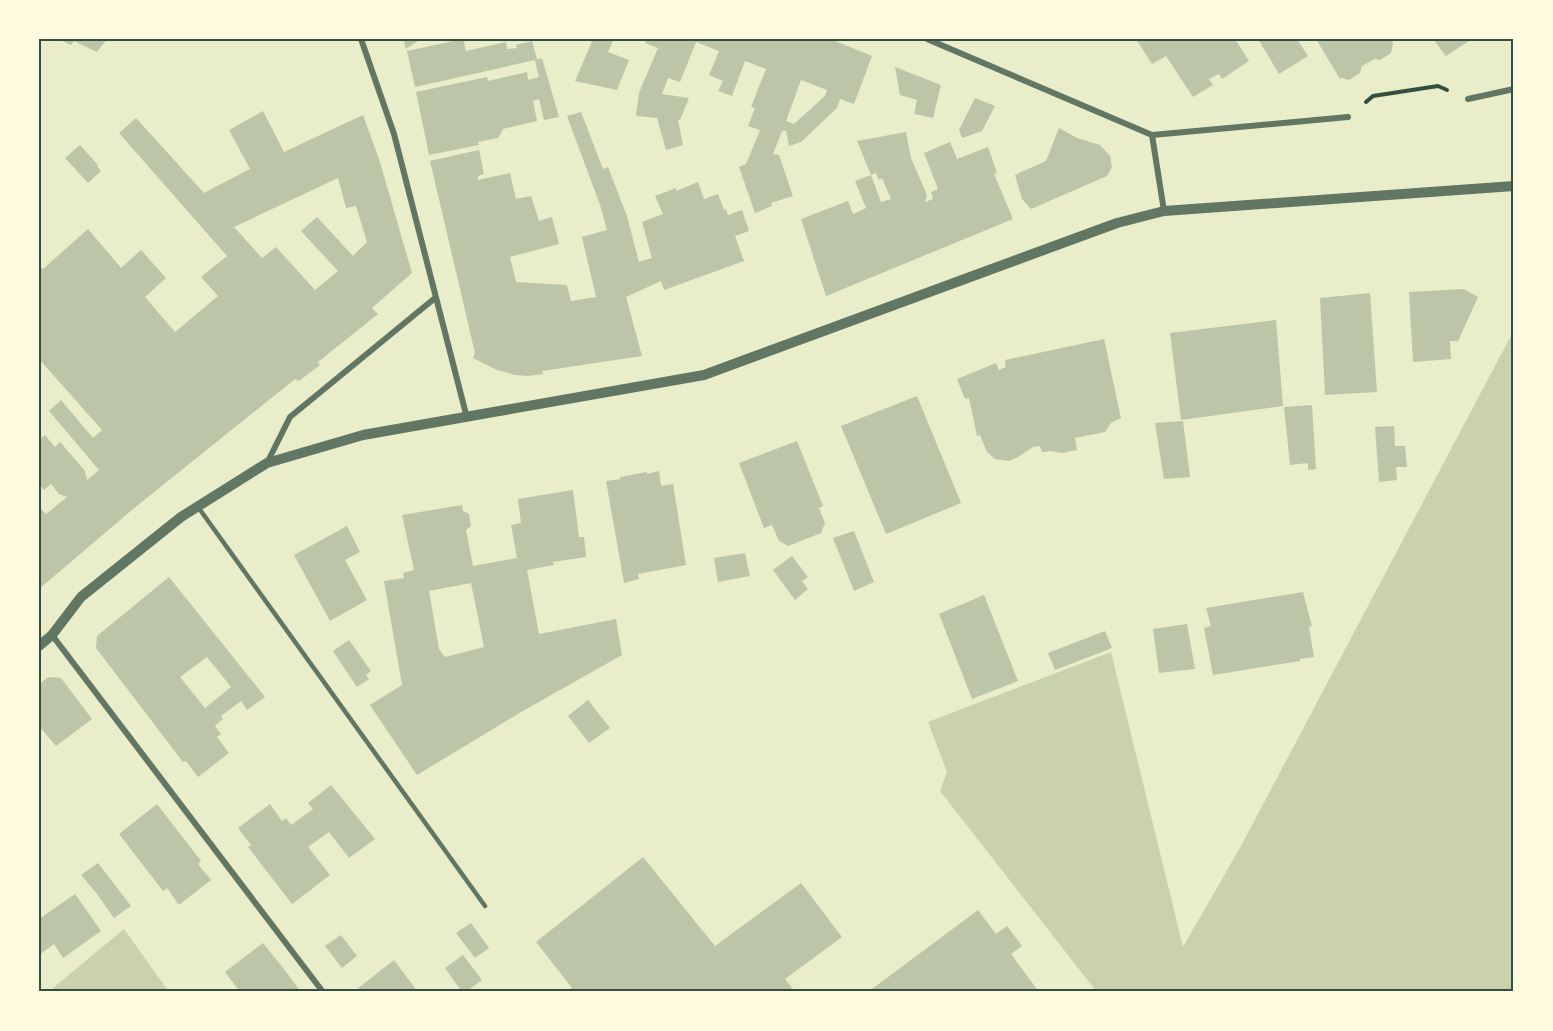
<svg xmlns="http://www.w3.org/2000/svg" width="1553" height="1031" font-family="'DM Sans',sans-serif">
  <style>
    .green { fill: #cad2ad }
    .building { fill: #bcc5a7; fill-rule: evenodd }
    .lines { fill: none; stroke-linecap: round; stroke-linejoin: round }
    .path { stroke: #344e41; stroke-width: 4 }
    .service { stroke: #617663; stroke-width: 4.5 }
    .minor { stroke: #617663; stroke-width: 6 }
    .tertiary { stroke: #617663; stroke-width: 10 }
    .neatline { fill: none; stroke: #344e41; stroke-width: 2 }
  </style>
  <rect width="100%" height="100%" fill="#e9edc9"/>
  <path class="green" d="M 1514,330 L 1514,992 L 1095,992 L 1096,991 L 940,791 L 947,772 L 928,722 L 1111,652 L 1183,947 L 1241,846 Z
    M 124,929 L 169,992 L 48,992 Z"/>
  <path class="building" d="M 58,39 L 107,39 L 97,52 L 74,41 L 71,45 Z
    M 403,39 L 421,39 L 406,49 Z
    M 463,39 L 466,51 L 506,42 L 507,49 L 517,48 L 516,45 L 532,41 L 537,59 L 535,60 L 542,58 L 559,117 L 544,120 L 539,99 L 533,101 L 537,121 L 503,129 L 498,138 L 478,142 L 479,145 L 429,155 L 416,92 L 487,77 L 488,81 L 527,72 L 528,80 L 539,77 L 535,60 L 415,87 L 407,51 Z
    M 593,39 L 614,39 L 608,52 L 629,60 L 617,90 L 575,81 Z
    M 647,39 L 830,39 L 872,56 L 854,104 L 840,99 L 837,108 L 801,142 L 789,146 L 786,131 L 782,131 L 773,154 L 779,155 L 793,196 L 771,203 L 772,206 L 755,213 L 739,167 L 746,164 L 760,130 L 748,126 L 755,108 L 751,107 L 766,69 L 745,61 L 732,96 L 718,91 L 723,81 L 709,75 L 719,51 L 696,42 L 680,82 L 668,78 L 662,94 L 689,98 L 680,120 L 678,120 L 683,145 L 666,150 L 657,118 L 636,116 L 639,93 L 658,48 L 645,43 ZM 801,80 L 827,90 L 825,96 L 794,124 L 786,121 Z
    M 1136,39 L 1235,39 L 1249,61 L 1222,79 L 1219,74 L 1209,79 L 1213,85 L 1193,97 L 1166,56 L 1152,64 Z
    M 1258,39 L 1297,39 L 1308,56 L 1279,74 Z
    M 1316,39 L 1391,39 L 1393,43 L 1391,53 L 1380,60 L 1375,59 L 1362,66 L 1360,73 L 1349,80 L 1342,78 L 1340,79 Z
    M 1433,39 L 1472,39 L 1446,56 Z
    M 895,67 L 941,85 L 933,118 L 914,114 L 917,100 L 900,95 Z
    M 975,98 L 995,106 L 982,131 L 962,138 L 959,130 Z
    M 263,111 L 284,152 L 363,115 L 379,159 L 412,273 L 372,308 L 378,314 L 318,362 L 320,365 L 299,381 L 295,379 L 133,509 L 39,589 L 39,507 L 46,514 L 67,497 L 59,494 L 51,484 L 44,490 L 39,484 L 39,476 L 41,474 L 39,471 L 39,440 L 45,435 L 55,447 L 60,442 L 85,471 L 87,480 L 99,470 L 49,411 L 61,400 L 93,438 L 102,430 L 39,359 L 39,265 L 43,269 L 88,229 L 121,268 L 141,250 L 166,278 L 145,297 L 175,332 L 218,296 L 201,277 L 227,256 L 119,133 L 136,118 L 204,193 L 250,169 L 229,130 ZM 338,178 L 346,208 L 356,206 L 367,242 L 353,256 L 317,217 L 301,231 L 338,271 L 315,290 L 276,247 L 262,258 L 234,227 Z
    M 581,112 L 603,169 L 608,167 L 627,216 L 639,262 L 652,258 L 642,222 L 663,214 L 655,196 L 676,188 L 676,191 L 698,182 L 704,199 L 718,194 L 724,210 L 726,209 L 728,215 L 742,210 L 749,231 L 735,236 L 744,261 L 664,290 L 661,281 L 626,297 L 642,356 L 542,371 L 543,374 L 528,376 L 515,375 L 497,370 L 473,358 L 475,353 L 430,161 L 479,150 L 484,174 L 478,176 L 478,180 L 510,173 L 516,199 L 531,196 L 539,221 L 552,217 L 559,244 L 510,257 L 516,282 L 567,285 L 571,301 L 596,297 L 582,237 L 607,230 L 600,205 L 567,116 Z
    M 1059,128 L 1077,138 L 1100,145 L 1110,156 L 1112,167 L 1107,176 L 1031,209 L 1022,199 L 1015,175 L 1046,161 Z
    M 906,132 L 911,158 L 927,195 L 925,202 L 933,199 L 931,192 L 938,189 L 924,153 L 950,142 L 957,159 L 988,147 L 997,173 L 994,174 L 1013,219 L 826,296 L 801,219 L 848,201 L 853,214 L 866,208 L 855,181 L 871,175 L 881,202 L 891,199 L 882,178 L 879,180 L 876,173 L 871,175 L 857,141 Z
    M 80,145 L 98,165 L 97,166 L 101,171 L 88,183 L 65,158 Z
    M 1464,289 L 1478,297 L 1458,341 L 1450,341 L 1451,359 L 1413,362 L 1409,292 Z
    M 1370,293 L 1377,392 L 1325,395 L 1320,298 Z
    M 1276,320 L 1283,406 L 1181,420 L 1170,333 Z
    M 1104,339 L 1121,418 L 1111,423 L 1105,432 L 1075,438 L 1077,450 L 1062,453 L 1051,451 L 1042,452 L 1040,446 L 1033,447 L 1018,457 L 1009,461 L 995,459 L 987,452 L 980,435 L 977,436 L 969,398 L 965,399 L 957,379 L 996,363 L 999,370 L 1006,367 L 1005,360 Z
    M 917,396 L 961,503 L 886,534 L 841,426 Z
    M 1312,405 L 1316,469 L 1308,470 L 1308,463 L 1290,465 L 1284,407 Z
    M 1183,421 L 1190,477 L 1164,479 L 1155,423 Z
    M 1394,426 L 1395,446 L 1405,446 L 1407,467 L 1396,467 L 1397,480 L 1379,482 L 1375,427 Z
    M 797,441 L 823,506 L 819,508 L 825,523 L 821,533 L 788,546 L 779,541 L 772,525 L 764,528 L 739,463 Z
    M 659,471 L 661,486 L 673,484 L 686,565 L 638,574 L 639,579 L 624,583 L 606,481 L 620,479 L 620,477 L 647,472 L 647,474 Z
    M 573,490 L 579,537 L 584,537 L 586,557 L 553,562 L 554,565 L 527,570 L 539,634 L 616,619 L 622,655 L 521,712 L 417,775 L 370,705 L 402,685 L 384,581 L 404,578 L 403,573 L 414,570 L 402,515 L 462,505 L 463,511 L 469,514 L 471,526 L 466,530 L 473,566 L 517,558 L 511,525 L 521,523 L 518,499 ZM 471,583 L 484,647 L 445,657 L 439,649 L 429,591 Z
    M 347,526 L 360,552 L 345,560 L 367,600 L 330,621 L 294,555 Z
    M 854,531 L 874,582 L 854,591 L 833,538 Z
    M 745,553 L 750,576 L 718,582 L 714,558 Z
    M 792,556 L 808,577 L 802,581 L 808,589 L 795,600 L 773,570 Z
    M 169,577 L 265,697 L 247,710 L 241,701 L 221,716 L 223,719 L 215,726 L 221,734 L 217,737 L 229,753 L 198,777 L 186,761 L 183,762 L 96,648 L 97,636 ZM 207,657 L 231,687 L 205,708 L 180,677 Z
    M 1303,592 L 1312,626 L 1309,627 L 1314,657 L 1300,659 L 1300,661 L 1213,675 L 1204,628 L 1211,626 L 1206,608 Z
    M 984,595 L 1018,681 L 972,699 L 939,614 Z
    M 1187,624 L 1195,669 L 1159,673 L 1153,629 Z
    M 1105,631 L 1112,648 L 1055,670 L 1048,653 Z
    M 349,640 L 371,671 L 366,675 L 369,679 L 357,687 L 333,651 Z
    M 48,677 L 61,678 L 92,719 L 56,746 L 39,726 L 39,685 Z
    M 588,700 L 610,728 L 589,743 L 568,716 Z
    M 331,785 L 375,839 L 349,858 L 329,832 L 308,847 L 330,875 L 292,904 L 248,847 L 251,845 L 238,828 L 270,804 L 282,821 L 286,818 L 291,825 L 313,809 L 308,803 Z
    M 157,804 L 201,861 L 198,864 L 211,880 L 179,905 L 167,888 L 163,891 L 119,834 Z
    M 643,857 L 715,946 L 801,883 L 842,937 L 785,979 L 795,992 L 566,992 L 572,988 L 536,942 Z
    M 98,863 L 131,906 L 114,918 L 97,894 L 81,875 Z
    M 75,894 L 101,931 L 63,958 L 54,944 L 39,955 L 39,919 Z
    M 978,910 L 996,934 L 1007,926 L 1022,946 L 1011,954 L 1039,992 L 868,992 Z
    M 471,923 L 489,948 L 475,958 L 456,933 Z
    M 341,935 L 357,956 L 342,968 L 325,946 Z
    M 263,943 L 287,973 L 301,992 L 240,992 L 225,972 Z
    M 463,955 L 482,980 L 466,992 L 462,992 L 445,968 Z
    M 394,960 L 418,992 L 359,992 L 357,989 Z"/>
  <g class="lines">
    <path class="path" d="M 1366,102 L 1373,96 L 1438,86 L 1447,90"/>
    <path class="service" d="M 198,507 L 485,906"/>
    <path class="minor" d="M 361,39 L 394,134 L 467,418
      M 927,39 L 1152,135 L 1348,117
      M 1468,99 L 1514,89
      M 1152,135 L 1164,211
      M 267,463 L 290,417 L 435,298
      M 52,635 L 323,992"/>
    <path class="tertiary" d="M 39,646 L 52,635 L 81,597 L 181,517 L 267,463 L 363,435 L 704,375 L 1117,223 L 1164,211 L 1514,186"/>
  </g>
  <rect width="1553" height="1031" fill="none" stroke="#fefae0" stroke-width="81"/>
  <rect x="40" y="40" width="1472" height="950" class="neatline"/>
</svg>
